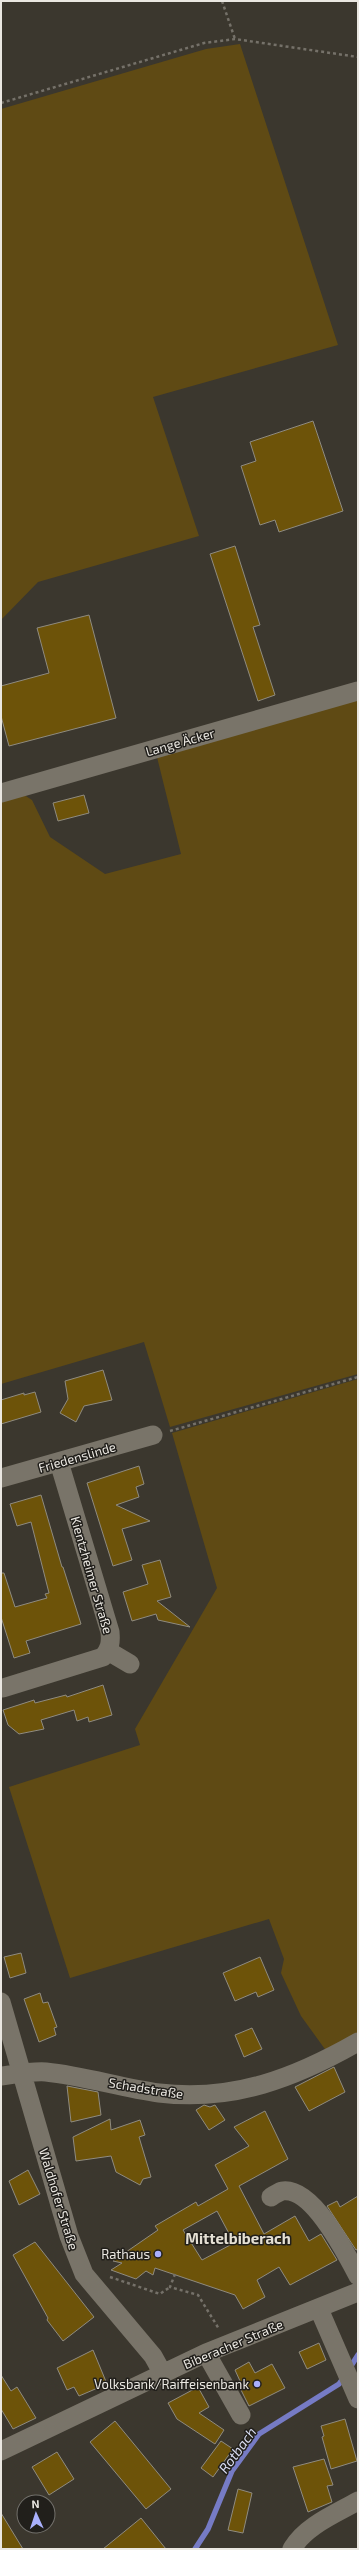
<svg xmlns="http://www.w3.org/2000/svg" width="359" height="2550" font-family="'Exo 2',sans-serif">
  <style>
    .green { fill: #5f4a14 }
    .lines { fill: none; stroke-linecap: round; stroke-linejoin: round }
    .stream { stroke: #767bc5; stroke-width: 5.5 }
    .building { fill: #6d5309; stroke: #8f8b80; fill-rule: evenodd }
    .path { stroke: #757169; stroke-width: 2.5; stroke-dasharray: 3 3; stroke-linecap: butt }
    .minor { stroke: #797469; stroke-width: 19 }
    .poi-dot { fill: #a9b0fc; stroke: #211f1b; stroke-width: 1.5 }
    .labels { text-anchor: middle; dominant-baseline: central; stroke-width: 3; stroke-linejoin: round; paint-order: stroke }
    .street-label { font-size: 13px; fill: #eae7e1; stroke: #211f1b }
    .poi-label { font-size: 13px; fill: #eae7e1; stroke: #211f1b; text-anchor: end }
    .water-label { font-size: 14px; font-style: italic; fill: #d9dcf1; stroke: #211f1b }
    .quarter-label { font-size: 15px; font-weight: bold; fill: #e5e0d4; stroke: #211f1b }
  </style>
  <rect width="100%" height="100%" fill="#3b372e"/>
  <path class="green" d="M 240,44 L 338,345 L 153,397 L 199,536 L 38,582 L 1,620 L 1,109 L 206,49 Z
    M 358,696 L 358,1374 L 170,1427 L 144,1342 L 1,1384 L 1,798 L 21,793 L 32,800 L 50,837 L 105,874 L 181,854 L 156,753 Z
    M 358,1379 L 358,2036 L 327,2052 L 301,2016 L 281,1973 L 284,1959 L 269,1919 L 70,1978 L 9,1787 L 140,1745 L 135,1729 L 217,1588 L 172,1433 Z"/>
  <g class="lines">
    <path class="stream" d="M 349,2369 L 358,2355
      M 195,2549 L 208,2529 L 232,2471 L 259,2434 L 339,2384 L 344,2377"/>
  </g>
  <path class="building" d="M 313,421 L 343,511 L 279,532 L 275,520 L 260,525 L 241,466 L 256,461 L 250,442 Z
    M 235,546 L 260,625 L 253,627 L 275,695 L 258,701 L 210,554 Z
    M 89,615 L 116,718 L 9,746 L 1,716 L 1,686 L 49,673 L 37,628 Z
    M 84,795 L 89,813 L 58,821 L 53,803 Z
    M 103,1370 L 112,1400 L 84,1406 L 76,1422 L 60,1413 L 68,1399 L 65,1381 Z
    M 35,1392 L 41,1412 L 1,1424 L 1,1400 L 24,1393 L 24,1395 Z
    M 139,1466 L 144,1484 L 136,1487 L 139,1497 L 116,1505 L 150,1521 L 122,1529 L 132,1560 L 113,1566 L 87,1483 Z
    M 41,1495 L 62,1567 L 63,1567 L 81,1624 L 26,1641 L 30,1653 L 14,1658 L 1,1617 L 1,1573 L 4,1573 L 15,1607 L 47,1598 L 45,1594 L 49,1593 L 31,1522 L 17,1526 L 10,1504 Z
    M 160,1560 L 171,1597 L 157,1601 L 190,1627 L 158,1620 L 156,1614 L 132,1621 L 123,1592 L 148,1584 L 142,1565 Z
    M 103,1685 L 112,1715 L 89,1722 L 88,1717 L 77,1721 L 74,1710 L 41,1720 L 44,1729 L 19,1734 L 8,1725 L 3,1710 L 34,1700 L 35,1703 L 66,1695 L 67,1697 Z
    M 21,1953 L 26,1973 L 10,1978 L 4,1957 Z
    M 260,1957 L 274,1990 L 258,1997 L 256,1992 L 235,2001 L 223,1973 Z
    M 40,1993 L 43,2003 L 48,2002 L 57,2027 L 54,2028 L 56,2035 L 39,2042 L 24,1999 Z
    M 252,2028 L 262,2049 L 244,2057 L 235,2035 Z
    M 334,2067 L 345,2092 L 309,2111 L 295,2087 Z
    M 67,2086 L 98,2092 L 101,2115 L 71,2122 Z
    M 204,2105 L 210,2107 L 215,2105 L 225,2120 L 209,2130 L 196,2110 Z
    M 265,2111 L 288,2159 L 239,2186 L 264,2234 L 295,2216 L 309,2241 L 321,2234 L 337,2260 L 290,2285 L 279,2267 L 257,2280 L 265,2297 L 243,2309 L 235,2295 L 155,2268 L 153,2275 L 146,2271 L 136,2279 L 111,2270 L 122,2263 L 113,2261 L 158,2230 L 155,2226 L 196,2202 L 198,2206 L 228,2189 L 215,2165 L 249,2146 L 234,2127 ZM 217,2211 L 234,2243 L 202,2260 L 183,2230 Z
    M 110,2119 L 111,2130 L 140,2120 L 145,2135 L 139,2137 L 151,2177 L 143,2179 L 140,2185 L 116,2172 L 111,2156 L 76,2161 L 73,2137 Z
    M 28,2170 L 40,2194 L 19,2205 L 9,2181 Z
    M 358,2196 L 358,2249 L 356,2250 L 327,2206 L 337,2201 L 340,2207 Z
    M 35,2242 L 94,2317 L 63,2341 L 47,2320 L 48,2318 L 13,2255 Z
    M 319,2343 L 326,2360 L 307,2369 L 299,2352 Z
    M 93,2350 L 107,2384 L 79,2396 L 74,2387 L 67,2390 L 57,2368 Z
    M 249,2362 L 255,2373 L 272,2364 L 285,2388 L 249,2406 L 237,2382 L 240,2381 L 235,2370 Z
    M 1,2375 L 11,2391 L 17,2387 L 36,2418 L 13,2429 L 1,2409 Z
    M 198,2387 L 209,2407 L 199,2413 L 224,2430 L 215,2444 L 177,2419 L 168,2403 Z
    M 345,2419 L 357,2461 L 331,2469 L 322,2437 L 324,2436 L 321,2426 Z
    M 115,2421 L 171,2489 L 146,2509 L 90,2442 Z
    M 221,2441 L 233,2449 L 213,2477 L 201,2468 Z
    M 57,2452 L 74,2479 L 49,2495 L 32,2467 Z
    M 324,2459 L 333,2485 L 327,2486 L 332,2502 L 308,2512 L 293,2467 Z
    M 238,2489 L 252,2493 L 243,2533 L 228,2530 Z
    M 1,2513 L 23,2549 L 1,2549 Z
    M 141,2518 L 166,2549 L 103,2549 Z"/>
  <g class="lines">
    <path class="path" d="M 222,1 L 235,39
      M 1,103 L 204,43 L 235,39 L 358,57
      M 170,1431 L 358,1377
      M 175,2274 L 170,2287 L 198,2295 L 219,2329
      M 110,2277 L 160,2294 L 170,2287"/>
    <path class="minor" d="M 1,793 L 358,691
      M 1,1478 L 153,1435
      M 108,1651 L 130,1664
      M 3,1688 L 103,1657 C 110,1649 111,1643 110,1632 L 59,1462
      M 1,2002 L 69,2236 L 84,2274 L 153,2356 L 163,2374
      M 1,2076 C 16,2074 32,2071 46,2072 C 85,2076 121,2088 159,2093 C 233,2102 295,2078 358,2042
      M 271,2197 C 274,2195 279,2192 282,2191 C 312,2186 346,2253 358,2276
      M 319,2309 L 358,2399
      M 206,2353 L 241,2415
      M 1,2451 L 206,2353 L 358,2292
      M 292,2549 C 305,2526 335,2514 358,2501"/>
  </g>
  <g class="poi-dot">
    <circle cx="158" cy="2254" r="4"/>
    <circle cx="257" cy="2384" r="4"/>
  </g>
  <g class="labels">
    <g class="street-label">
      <text transform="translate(180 742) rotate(-16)">Lange Äcker</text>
      <text transform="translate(77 1457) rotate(-16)">Friedenslinde</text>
      <text transform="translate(92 1575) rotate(74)">Kientzheimer Straße</text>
      <text transform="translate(146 2088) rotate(9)">Schadstraße</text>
      <text transform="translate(59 2199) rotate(73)">Waldhofer Straße</text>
      <text transform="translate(233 2344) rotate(-23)">Biberacher Straße</text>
    </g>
    <g class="poi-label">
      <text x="150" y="2254">Rathaus</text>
      <text x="249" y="2384">Volksbank/Raiffeisenbank</text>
    </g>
    <g class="water-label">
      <text transform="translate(237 2450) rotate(-54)">Rotbach</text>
    </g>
    <g class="quarter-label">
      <text x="238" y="2238">Mittelbiberach</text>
    </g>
  </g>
  <rect width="359" height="2550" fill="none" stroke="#eae7e1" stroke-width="4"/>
  <g transform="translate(36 2514) rotate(357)"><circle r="19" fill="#211f1b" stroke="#716f6a"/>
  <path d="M0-3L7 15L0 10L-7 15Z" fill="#a9b0fc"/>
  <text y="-6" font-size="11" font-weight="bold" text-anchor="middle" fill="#eae7e1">N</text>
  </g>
</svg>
